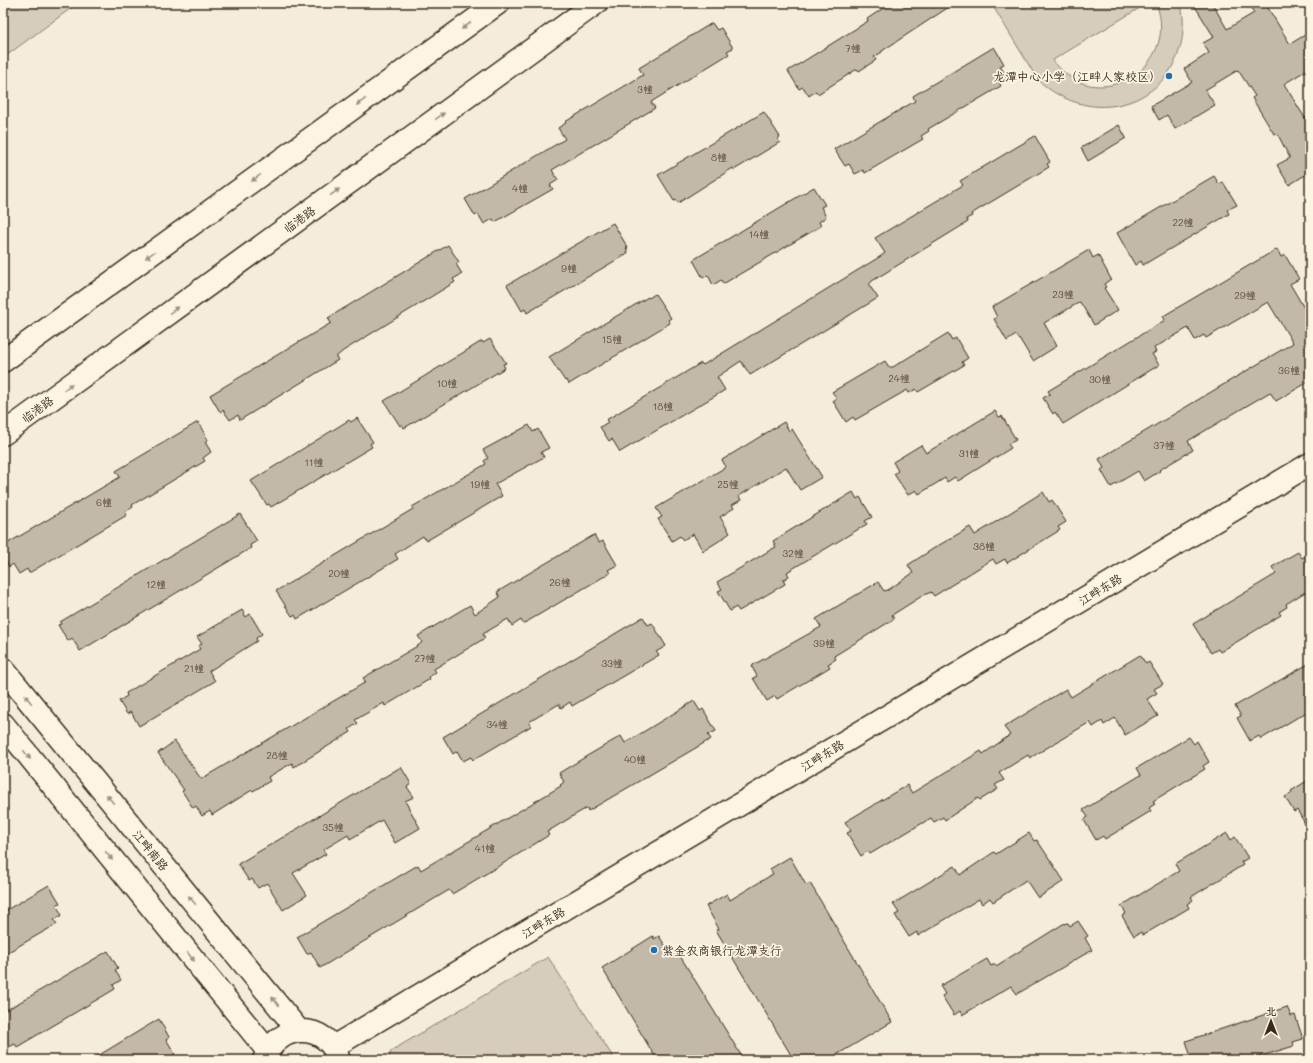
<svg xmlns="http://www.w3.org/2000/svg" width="1313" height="1063" font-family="Mali,'LXGW WenKai TC',sans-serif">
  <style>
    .green { fill: #d6cdbd; stroke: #887c6e }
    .building { fill: #c3b9aa; stroke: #3b2a1e }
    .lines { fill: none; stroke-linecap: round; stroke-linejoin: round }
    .minor-casing { stroke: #3b2a1e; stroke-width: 25 }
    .major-casing { stroke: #3b2a1e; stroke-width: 25 }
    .minor { stroke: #fcf5e5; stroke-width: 22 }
    .major { stroke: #fcf5e5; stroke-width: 22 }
    .oneway { fill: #9c9082 }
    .poi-dot { fill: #1f6fb2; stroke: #fcf5e5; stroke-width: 1.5 }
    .labels { text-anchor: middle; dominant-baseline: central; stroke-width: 3.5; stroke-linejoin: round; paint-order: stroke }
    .number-label { font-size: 10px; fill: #5d4e41 }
    .poi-label { font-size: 12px; fill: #3b2a1e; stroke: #fcf5e5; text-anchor: end }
    .street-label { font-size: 12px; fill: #3b2a1e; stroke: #fcf5e5 }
  </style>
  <rect width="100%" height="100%" fill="#f4eddd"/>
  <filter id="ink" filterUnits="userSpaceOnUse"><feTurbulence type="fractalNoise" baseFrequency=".025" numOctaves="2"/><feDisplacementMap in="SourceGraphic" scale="8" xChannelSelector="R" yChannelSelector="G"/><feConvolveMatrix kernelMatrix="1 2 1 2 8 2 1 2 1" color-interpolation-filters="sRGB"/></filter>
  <g filter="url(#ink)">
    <path class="green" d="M 3,3 L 78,3 L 3,58 Z
      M 991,3 L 1148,3 L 1053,60 C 1093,118 1182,70 1156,3 L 1181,3 C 1199,91 1103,140 1038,80 Z
      M 548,957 L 615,1060 L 388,1060 L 391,1051 Z"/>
    <path class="building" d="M 891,3 L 955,3 L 882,51 L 882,52 L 874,57 L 876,60 L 859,71 L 857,69 L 818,94 L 816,91 L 809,96 L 803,87 L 799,89 L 788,71 L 868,21 L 867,19 Z
      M 1193,3 L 1212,3 L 1227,29 L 1254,13 L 1248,3 L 1265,3 L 1290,44 L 1310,32 L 1310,68 L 1284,84 L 1305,118 L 1310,115 L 1310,172 L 1289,185 L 1277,165 L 1290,158 L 1277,133 L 1274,134 L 1252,98 L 1255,96 L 1238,70 L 1205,90 L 1215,105 L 1175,129 L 1167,115 L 1159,120 L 1151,106 L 1192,82 L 1184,69 L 1209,53 L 1203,43 L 1214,37 Z
      M 712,23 L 717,30 L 721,28 L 733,48 L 727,51 L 729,54 L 651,102 L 655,108 L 552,170 L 558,180 L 550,185 L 553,189 L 495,222 L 493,219 L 484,224 L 478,214 L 475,216 L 465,199 L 565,139 L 558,128 L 566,123 L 565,122 L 643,75 L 639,68 Z
      M 994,47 L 1004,64 L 1000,66 L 1007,77 L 999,82 L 1001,86 L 928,129 L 929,131 L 921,136 L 923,139 L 865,173 L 863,170 L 855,174 L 849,164 L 845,166 L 834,149 L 915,101 L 913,96 Z
      M 764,112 L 780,137 L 777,139 L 780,142 L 734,170 L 733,168 L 678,203 L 676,200 L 674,201 L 658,175 Z
      M 1119,125 L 1126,138 L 1088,161 L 1081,148 Z
      M 1035,136 L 1050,162 L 1047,164 L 1049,167 L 971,214 L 972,216 L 966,219 L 968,222 L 872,281 L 869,285 L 878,298 L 750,375 L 741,361 L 717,377 L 725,390 L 620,452 L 612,439 L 609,441 L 600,427 L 608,422 L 606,420 L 701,363 L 703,365 L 881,256 L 885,253 L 875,238 L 963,185 L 960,181 Z
      M 1214,176 L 1219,184 L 1223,182 L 1237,205 L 1227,210 L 1229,214 L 1143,265 L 1141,261 L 1135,265 L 1117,233 Z
      M 814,187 L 825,205 L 821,207 L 826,217 L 819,222 L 821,226 L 723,284 L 721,280 L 713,285 L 708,275 L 703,278 L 693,260 Z
      M 613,223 L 628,248 L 626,249 L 628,253 L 527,313 L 525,309 L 522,311 L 507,285 Z
      M 448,245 L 459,262 L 456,264 L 462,274 L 453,279 L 455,282 L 343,351 L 336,357 L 338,360 L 240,420 L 238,415 L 230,420 L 223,410 L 220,412 L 210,395 L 331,323 L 328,318 Z
      M 1277,249 L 1281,257 L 1285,255 L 1299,279 L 1290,284 L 1310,318 L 1310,381 L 1276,401 L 1270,392 L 1243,408 L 1188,441 L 1193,450 L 1159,470 L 1160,471 L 1144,481 L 1138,471 L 1111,487 L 1101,470 L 1104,468 L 1099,459 L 1293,343 L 1268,302 L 1206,338 L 1204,335 L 1195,340 L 1188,328 L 1154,348 L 1156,352 L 1152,354 L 1159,365 L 1063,424 L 1055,412 L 1053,414 L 1043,398 L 1050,394 L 1048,391 L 1165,320 L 1163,316 L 1165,315 Z
      M 1089,250 L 1093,258 L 1098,255 L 1111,279 L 1104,284 L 1106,287 L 1104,288 L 1118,310 L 1094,325 L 1080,302 L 1044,323 L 1057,346 L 1033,361 L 1019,338 L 1018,339 L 1016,335 L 1007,341 L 994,319 L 997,317 L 992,307 Z
      M 655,294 L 671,318 L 668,320 L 670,323 L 569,384 L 567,380 L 565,381 L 549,357 L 648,297 L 649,298 Z
      M 948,333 L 952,340 L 956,338 L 968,358 L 962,362 L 964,365 L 918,392 L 916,389 L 909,393 L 907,390 L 855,420 L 853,417 L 846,422 L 833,401 L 837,398 L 832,392 L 885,361 L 889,367 L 893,367 Z
      M 490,339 L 506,363 L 503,364 L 505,368 L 404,428 L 402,424 L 400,426 L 384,401 L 482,341 L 483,343 Z
      M 995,411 L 999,417 L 1002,416 L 1016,440 L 1008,444 L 1011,448 L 958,481 L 955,477 L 947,482 L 945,478 L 919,494 L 916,490 L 908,495 L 894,474 L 898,471 L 893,462 L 921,445 L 926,453 Z
      M 357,418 L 373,442 L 370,444 L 372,447 L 271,507 L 269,504 L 267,505 L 251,481 L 349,420 L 351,422 Z
      M 198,422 L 208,440 L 205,442 L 211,452 L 203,458 L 205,461 L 132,505 L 133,507 L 125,512 L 127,515 L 29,573 L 27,569 L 19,574 L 13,564 L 9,567 L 3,556 L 3,546 L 120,477 L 116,471 Z
      M 784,422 L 789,431 L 792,429 L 822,477 L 800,490 L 786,467 L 739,496 L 741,500 L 732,505 L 734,508 L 720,517 L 730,533 L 719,541 L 703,551 L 693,534 L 683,540 L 680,536 L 672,541 L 658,519 L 662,517 L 656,508 L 726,467 L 722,460 Z
      M 529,425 L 533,432 L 538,429 L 549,448 L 541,452 L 544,457 L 495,484 L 502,496 L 426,541 L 423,536 L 395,554 L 398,559 L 297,619 L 295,615 L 292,616 L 276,591 L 413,509 L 412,507 L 486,464 L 484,461 L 488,458 L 483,450 Z
      M 853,492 L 857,499 L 860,497 L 872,517 L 865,521 L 867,524 L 787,572 L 789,576 L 783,580 L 785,584 L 739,611 L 736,607 L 730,611 L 718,591 L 722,589 L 717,582 L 772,549 L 776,547 L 773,541 Z
      M 1043,492 L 1049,502 L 1052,500 L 1066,522 L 1058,527 L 1060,530 L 1007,563 L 1005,559 L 996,564 L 993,559 L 934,596 L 931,592 L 922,596 L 892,615 L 894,619 L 834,656 L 836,659 L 828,664 L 830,667 L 777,699 L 775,696 L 767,701 L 753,678 L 757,676 L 752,667 L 753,665 L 821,627 L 816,619 L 878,582 L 884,591 L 888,590 L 913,573 L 908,565 L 936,547 L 970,527 L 975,535 Z
      M 240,514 L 257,541 L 250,545 L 251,548 L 80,651 L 72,638 L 68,641 L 58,625 L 61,624 L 60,622 Z
      M 594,535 L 599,543 L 603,541 L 617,565 L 608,570 L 610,573 L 523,624 L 521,620 L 512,626 L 508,619 L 483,634 L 485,638 L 434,669 L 436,672 L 429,677 L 430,679 L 385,706 L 384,703 L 355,720 L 358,723 L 349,729 L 351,732 L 294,767 L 292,763 L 268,777 L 270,781 L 253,791 L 252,790 L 212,815 L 210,811 L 202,816 L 196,806 L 193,808 L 182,791 L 184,790 L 158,753 L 175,741 L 201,779 L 366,682 L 363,678 L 419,645 L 422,642 L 418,636 L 470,605 L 475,614 L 500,597 L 497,592 Z
      M 1298,552 L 1302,558 L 1310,554 L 1310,589 L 1286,604 L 1287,607 L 1279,612 L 1281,615 L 1220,652 L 1218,649 L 1211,653 L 1193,624 L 1276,574 L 1272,567 Z
      M 242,610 L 246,617 L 250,614 L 262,634 L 256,638 L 257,641 L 209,671 L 215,681 L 139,726 L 131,712 L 127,714 L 119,701 L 127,696 L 126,693 L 200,649 L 198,646 L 202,644 L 197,637 Z
      M 643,617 L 648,625 L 652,623 L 666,646 L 656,652 L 659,655 L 572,706 L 570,702 L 561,708 L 559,704 L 529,722 L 531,726 L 473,760 L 471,757 L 463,761 L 457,751 L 453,754 L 443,737 Z
      M 1140,655 L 1146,664 L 1149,662 L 1163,684 L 1154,689 L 1157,693 L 1147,699 L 1158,716 L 1125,735 L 1115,718 L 1104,725 L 1102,721 L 1093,727 L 1090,722 L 1030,758 L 1028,755 L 999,773 L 1004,780 L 995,785 L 998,789 L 980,800 L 978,798 L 945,820 L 943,817 L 934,822 L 931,818 L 870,854 L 868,851 L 861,856 L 847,833 L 851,831 L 845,822 L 907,785 L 912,793 L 981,751 L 983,754 L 1010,735 L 1004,727 L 1066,689 L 1071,697 Z
      M 1310,663 L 1310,710 L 1261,739 L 1259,736 L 1250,741 L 1237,718 L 1241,716 L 1235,706 Z
      M 694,701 L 700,711 L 703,709 L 716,731 L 708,735 L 711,739 L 588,811 L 587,808 L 578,813 L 547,832 L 549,835 L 509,860 L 452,894 L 449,890 L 320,968 L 311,952 L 307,954 L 297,937 L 418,865 L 421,870 L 561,786 L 560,785 L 564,782 L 559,773 L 587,756 L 621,736 L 625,743 Z
      M 1189,737 L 1194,744 L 1197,741 L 1209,762 L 1203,766 L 1205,769 L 1153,801 L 1155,804 L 1149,808 L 1151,811 L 1105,839 L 1103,836 L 1096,840 L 1084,820 L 1088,817 L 1083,810 L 1141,775 L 1137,768 Z
      M 401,767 L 411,784 L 407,787 L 414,797 L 405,801 L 420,828 L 395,843 L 382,820 L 350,839 L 348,835 L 323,850 L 326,854 L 293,873 L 307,895 L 283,910 L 267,883 L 258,888 L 252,879 L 249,881 L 238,864 Z
      M 1310,779 L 1310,832 L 1297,810 L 1294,812 L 1285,797 L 1292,793 L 1291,791 Z
      M 1029,833 L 1034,841 L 1037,840 L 1064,881 L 1038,898 L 1026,880 L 993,902 L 990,898 L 982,904 L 979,899 L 918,936 L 917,932 L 909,937 L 895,915 L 899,913 L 893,904 L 955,866 L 960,875 L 994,852 L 996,854 Z
      M 1227,833 L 1231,840 L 1235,837 L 1248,858 L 1241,862 L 1243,865 L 1191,897 L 1193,900 L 1187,904 L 1189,908 L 1143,935 L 1141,932 L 1134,936 L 1122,916 L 1126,913 L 1121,906 L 1179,871 L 1175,864 Z
      M 790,857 L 806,885 L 810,883 L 892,1022 L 828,1060 L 794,1060 L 716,930 L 719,929 L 706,906 L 727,894 L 730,900 L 773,874 L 770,869 Z
      M 49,885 L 60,903 L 56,905 L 62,915 L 54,920 L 57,924 L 3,955 L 3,912 Z
      M 1078,921 L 1088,936 L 1085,938 L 1092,950 L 1017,994 L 1011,986 L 962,1015 L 960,1011 L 954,1015 L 942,996 L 945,994 L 940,986 L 987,959 L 991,966 L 995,964 L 996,966 L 1063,924 L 1068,923 L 1070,926 Z
      M 653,936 L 654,939 L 659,936 L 671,955 L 677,951 L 744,1060 L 657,1060 L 602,968 Z
      M 108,951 L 118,968 L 115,970 L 121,980 L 113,985 L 115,989 L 17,1047 L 15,1044 L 3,1050 L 3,1012 Z
      M 1287,1007 L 1291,1016 L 1295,1015 L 1303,1039 L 1293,1042 L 1294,1046 L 1258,1057 L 1259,1060 L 1192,1060 L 1186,1041 Z
      M 159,1019 L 169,1037 L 166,1039 L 175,1054 L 164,1060 L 91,1060 Z"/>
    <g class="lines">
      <defs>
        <path id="minor" d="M 3,669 L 299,1031
          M 3,724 L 267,1050
          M 333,1047 L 1310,464
          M 264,1060 C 277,1022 327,1021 339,1060"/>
        <path id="major" d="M 3,361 L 498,3
          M 3,434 L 596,3"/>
      </defs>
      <use href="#minor" class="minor-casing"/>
      <use href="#major" class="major-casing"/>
      <use href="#minor" class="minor"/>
      <use href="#major" class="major"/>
    </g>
    <defs><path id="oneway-solid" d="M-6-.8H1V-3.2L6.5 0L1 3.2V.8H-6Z"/></defs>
    <g class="oneway">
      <use href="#oneway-solid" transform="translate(466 26) rotate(144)"/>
      <use href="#oneway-solid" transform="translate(361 102) rotate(144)"/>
      <use href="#oneway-solid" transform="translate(440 116) rotate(-36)"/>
      <use href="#oneway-solid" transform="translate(256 178) rotate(144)"/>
      <use href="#oneway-solid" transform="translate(335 192) rotate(-36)"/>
      <use href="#oneway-solid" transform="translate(150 255) rotate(144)"/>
      <use href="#oneway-solid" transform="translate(174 310) rotate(-36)"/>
      <use href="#oneway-solid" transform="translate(68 387) rotate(-36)"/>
      <use href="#oneway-solid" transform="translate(28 699) rotate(-129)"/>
      <use href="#oneway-solid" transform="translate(27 755) rotate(51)"/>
      <use href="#oneway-solid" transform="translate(110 799) rotate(-129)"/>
      <use href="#oneway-solid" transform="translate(109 856) rotate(51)"/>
      <use href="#oneway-solid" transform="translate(192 900) rotate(-129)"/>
      <use href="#oneway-solid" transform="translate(191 957) rotate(51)"/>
      <use href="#oneway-solid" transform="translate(275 1001) rotate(-129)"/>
    </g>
  </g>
  <g class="poi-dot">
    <circle cx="1169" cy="76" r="4"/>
    <circle cx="654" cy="950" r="4"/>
  </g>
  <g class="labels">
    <g class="number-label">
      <text x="853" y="48">7幢</text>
      <text x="645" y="89">3幢</text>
      <text x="719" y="157">8幢</text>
      <text x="520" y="188">4幢</text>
      <text x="1183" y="222">22幢</text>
      <text x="759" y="234">14幢</text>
      <text x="569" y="268">9幢</text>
      <text x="1063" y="294">23幢</text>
      <text x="1245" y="295">29幢</text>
      <text x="612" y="339">15幢</text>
      <text x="1289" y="370">36幢</text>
      <text x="899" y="378">24幢</text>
      <text x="1100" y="379">30幢</text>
      <text x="447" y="383">10幢</text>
      <text x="663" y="406">18幢</text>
      <text x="1164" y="445">37幢</text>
      <text x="969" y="453">31幢</text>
      <text x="314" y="462">11幢</text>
      <text x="480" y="484">19幢</text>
      <text x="728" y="484">25幢</text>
      <text x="104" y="502">6幢</text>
      <text x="984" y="546">38幢</text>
      <text x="793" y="553">32幢</text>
      <text x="339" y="573">20幢</text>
      <text x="560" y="582">26幢</text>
      <text x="156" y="584">12幢</text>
      <text x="824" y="643">39幢</text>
      <text x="425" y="658">27幢</text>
      <text x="612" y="663">33幢</text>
      <text x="194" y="668">21幢</text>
      <text x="497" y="724">34幢</text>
      <text x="277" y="755">28幢</text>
      <text x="635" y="759">40幢</text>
      <text x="333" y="827">35幢</text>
      <text x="485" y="848">41幢</text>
    </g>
    <g class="poi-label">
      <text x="1161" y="76">龙潭中心小学（江畔人家校区）</text>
      <text x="662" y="950" text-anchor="start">紫金农商银行龙潭支行</text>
    </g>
    <g class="street-label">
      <text transform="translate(299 219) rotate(-36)">临港路</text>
      <text transform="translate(37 409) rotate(-36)">临港路</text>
      <text transform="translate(1100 589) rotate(-31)">江畔东路</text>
      <text transform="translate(822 755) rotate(-31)">江畔东路</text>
      <text transform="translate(151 850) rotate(51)">江畔南路</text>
      <text transform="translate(543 922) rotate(-31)">江畔东路</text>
    </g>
  </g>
  <rect width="1313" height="1063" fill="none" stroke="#fcf5e5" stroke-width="16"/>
  <rect x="8" y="8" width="1297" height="1047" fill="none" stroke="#3b2a1e" stroke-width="1.5" filter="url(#ink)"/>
  <g transform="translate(1271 1021)" stroke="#fcf5e5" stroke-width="3" paint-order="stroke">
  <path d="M0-3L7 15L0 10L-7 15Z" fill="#3b2a1e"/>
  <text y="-6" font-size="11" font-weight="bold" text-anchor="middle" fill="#3b2a1e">北</text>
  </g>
</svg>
